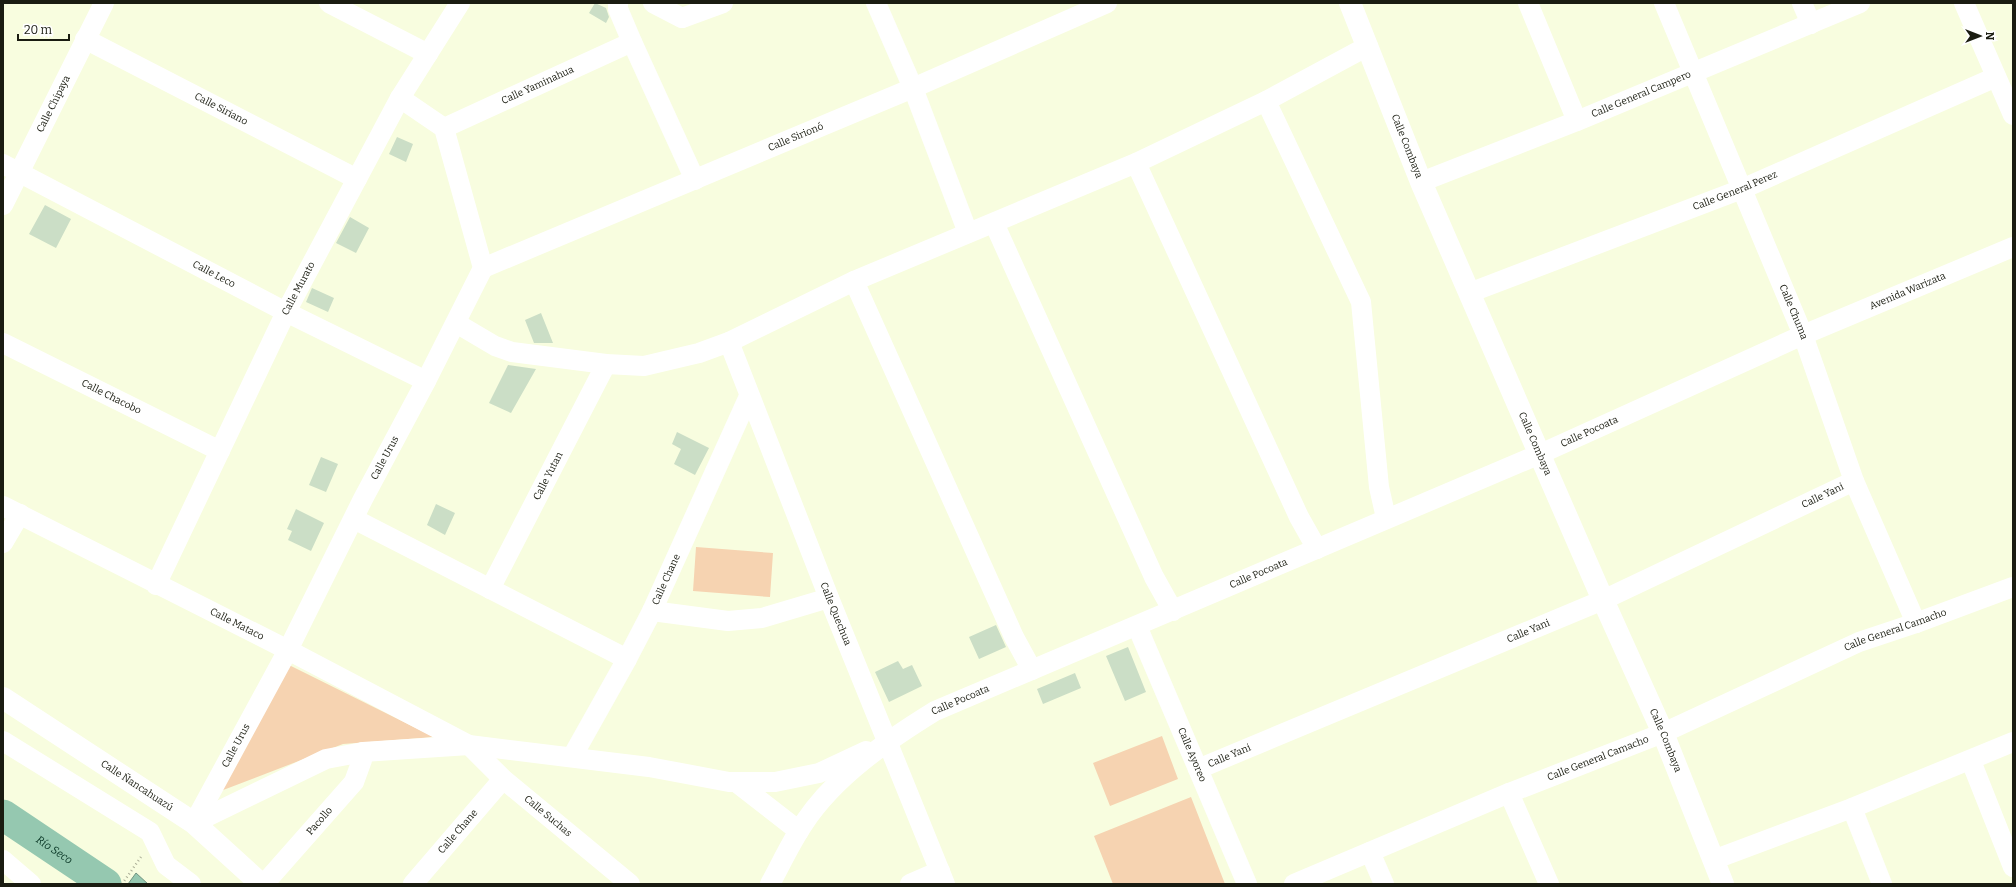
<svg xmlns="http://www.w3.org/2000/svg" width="2016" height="887" font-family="Bitter,serif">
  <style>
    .green { fill: #f6d3b1 }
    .water { fill: #95c8b0; stroke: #709480 }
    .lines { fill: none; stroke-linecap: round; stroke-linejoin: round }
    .river { stroke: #95c8b0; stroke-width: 31 }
    .building { fill: #cbdec6 }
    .path { stroke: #adb099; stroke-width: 2.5; stroke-dasharray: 1 3; stroke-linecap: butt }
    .street { stroke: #fff; stroke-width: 20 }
    .secondary { stroke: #fff; stroke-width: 22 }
    .labels { text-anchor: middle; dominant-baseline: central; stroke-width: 3.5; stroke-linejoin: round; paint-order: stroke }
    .street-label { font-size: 10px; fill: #1a1c11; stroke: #fff }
    .water-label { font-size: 11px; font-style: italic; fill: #083524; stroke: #fff }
  </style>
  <rect width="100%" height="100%" fill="#f8fddf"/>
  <path class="green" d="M 696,547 L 773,553 L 770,597 L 693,591 Z
    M 289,665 L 434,737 L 343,744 L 218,792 Z
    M 1162,736 L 1178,779 L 1110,806 L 1093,763 Z
    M 1191,797 L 1225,884 L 1113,884 L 1094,836 Z"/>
  <path class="water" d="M 136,873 L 148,884 L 128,884 Z"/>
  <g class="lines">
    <path class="river" id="s1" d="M 3,815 L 106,884"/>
  </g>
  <path class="building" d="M 595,3 L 606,8 L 609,17 L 606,23 L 589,13 Z
    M 397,137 L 413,144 L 406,162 L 389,154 Z
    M 45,205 L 71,219 L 56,248 L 29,234 Z
    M 350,217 L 369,228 L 356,253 L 336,243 Z
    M 312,288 L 334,298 L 328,312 L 306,302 Z
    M 541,313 L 553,343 L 534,343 L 525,320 Z
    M 508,365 L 536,369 L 511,413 L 489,403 Z
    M 677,432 L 709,448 L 695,475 L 674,464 L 681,449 L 672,444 Z
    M 321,457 L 338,464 L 326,492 L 309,485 Z
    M 436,504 L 455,513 L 445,535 L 427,525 Z
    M 296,509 L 324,523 L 311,551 L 288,540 L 292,531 L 287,529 Z
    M 996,625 L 1006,647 L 979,659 L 969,637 Z
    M 1128,647 L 1146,692 L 1125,701 L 1106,656 Z
    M 898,661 L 903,669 L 912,665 L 922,686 L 889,702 L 875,672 Z
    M 1075,673 L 1081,688 L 1043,704 L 1037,689 Z"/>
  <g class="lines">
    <path class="path" d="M 122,884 L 141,857"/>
    <g class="street">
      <path d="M 329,3 L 428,54"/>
      <path d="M 618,3 L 618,9 L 632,42 L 695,180"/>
      <path d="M 653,3 L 682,18"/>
      <path d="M 876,3 L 913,88 L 968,233"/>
      <path d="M 1528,3 L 1577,121"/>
      <path id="s2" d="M 1664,3 L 1803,335 L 1854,481 L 1916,623"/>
      <path d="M 1802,3 L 1811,24"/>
      <path d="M 1964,3 L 2013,115"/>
      <path d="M 682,18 L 723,3"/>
      <path id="s3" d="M 85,39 L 357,179"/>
      <path d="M 1266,101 L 1361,302 L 1379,487 L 1386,518"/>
      <path id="s4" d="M 444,128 L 632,42"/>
      <path d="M 1136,163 L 1299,517 L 1317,549"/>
      <path id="s5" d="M 3,164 L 286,312 L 426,381"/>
      <path id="s6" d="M 1421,182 L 1577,121 L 1860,3"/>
      <path id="s7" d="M 3,205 L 104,3"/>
      <path d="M 994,223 L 1154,577 L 1173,611"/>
      <path id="s8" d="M 483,268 L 913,88 L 1107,3"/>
      <path d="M 854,281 L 1014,637 L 1032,670"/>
      <path id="s9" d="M 1469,293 L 1742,189 L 1996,77"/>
      <path d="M 456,323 L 495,346 L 512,352 L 606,364 L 644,366 L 699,353 L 729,342 L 854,281 L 1136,163 L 1266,101 L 1368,46"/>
      <path id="s10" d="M 729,342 L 829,598 L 945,884"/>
      <path id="s11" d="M 3,343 L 220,451"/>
      <path id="s12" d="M 3,506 L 288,650 L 469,745 L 503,779 L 630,884"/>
      <path d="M 354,519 L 627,659"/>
      <path d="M 3,543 L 20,514"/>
      <path id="s13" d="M 156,585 L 286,312 L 400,98 L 460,3"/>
      <path id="s14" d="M 490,589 L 606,364"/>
      <path d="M 652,611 L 728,621 L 762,618 L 829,598"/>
      <path id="s15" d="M 1137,626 L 1247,884"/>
      <path d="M 3,741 L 150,832 L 166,865 L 191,884"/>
      <path id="s16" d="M 572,757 L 627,659 L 652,611 L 749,396"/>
      <path d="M 1971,761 L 2013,867"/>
      <path id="s17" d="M 1198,769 L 1603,600 L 1854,481"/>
      <path d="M 736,782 L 799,831"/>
      <path d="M 1509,793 L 1549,884"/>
      <path d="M 1852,808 L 1882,884"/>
      <path id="s18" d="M 194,823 L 288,650 L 363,499 L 426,381 L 483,268 L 444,128 L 400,98"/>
      <path d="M 194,823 L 326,759 L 363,752 L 469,745 L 649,767 L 729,782 L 775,782 L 819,773 L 866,751"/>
      <path d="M 1370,852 L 1384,884"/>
      <path d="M 3,860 L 31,884"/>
      <path d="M 1713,860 L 1852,808 L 2013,742"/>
      <path id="s19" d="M 264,884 L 354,782 L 362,760 L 363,752"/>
      <path id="s20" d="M 413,884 L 503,779"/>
      <path id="s21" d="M 770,884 C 781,864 791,842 804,823 C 835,776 888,740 935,711 L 1540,454 L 1803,335 L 2013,247"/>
      <path d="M 910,884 L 940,871"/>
      <path id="s22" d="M 1294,884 L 1509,793 L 1663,733 L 1859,642 L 1916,623 L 2013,587"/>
    </g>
    <g class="secondary">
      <path id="s23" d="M 1350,3 L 1421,182 L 1603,600 L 1663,733 L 1723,884"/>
      <path id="s24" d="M 3,698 L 194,823 L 261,884"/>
    </g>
  </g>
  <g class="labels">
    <g class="street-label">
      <text stroke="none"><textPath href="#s4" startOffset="103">Calle Yaminahua</textPath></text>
      <text stroke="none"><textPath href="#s6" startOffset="237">Calle General Campero</textPath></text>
      <text stroke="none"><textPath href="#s7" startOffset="113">Calle Chipaya</textPath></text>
      <text stroke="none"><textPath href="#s3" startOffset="153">Calle Siriano</textPath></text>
      <text stroke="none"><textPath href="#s8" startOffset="339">Calle Sirionó</textPath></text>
      <text stroke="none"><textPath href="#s23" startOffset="154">Calle Combaya</textPath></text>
      <text stroke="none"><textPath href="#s9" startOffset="285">Calle General Perez</textPath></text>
      <text stroke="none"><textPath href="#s5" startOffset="238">Calle Leco</textPath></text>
      <text stroke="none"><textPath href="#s13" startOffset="329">Calle Murato</textPath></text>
      <text stroke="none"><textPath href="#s21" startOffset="1303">Avenida Warizata</textPath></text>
      <text stroke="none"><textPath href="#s2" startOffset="335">Calle Chuma</textPath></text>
      <text stroke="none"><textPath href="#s11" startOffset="121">Calle Chacobo</textPath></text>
      <text stroke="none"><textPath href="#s21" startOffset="955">Calle Pocoata</textPath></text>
      <text stroke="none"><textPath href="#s23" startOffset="478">Calle Combaya</textPath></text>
      <text stroke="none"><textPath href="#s18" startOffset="412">Calle Urus</textPath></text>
      <text stroke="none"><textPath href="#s14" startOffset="127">Calle Yutan</textPath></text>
      <text stroke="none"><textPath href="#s17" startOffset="682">Calle Yani</textPath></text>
      <text stroke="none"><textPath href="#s21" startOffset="595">Calle Pocoata</textPath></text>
      <text stroke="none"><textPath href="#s16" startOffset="201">Calle Chane</textPath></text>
      <text stroke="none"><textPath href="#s10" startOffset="292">Calle Quechua</textPath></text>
      <text stroke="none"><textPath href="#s12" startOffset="262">Calle Mataco</textPath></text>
      <text stroke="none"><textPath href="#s22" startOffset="653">Calle General Camacho</textPath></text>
      <text stroke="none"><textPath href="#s17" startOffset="358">Calle Yani</textPath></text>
      <text stroke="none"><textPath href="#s21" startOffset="271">Calle Pocoata</textPath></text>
      <text stroke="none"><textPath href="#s23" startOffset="802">Calle Combaya</textPath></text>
      <text stroke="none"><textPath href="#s18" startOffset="88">Calle Urus</textPath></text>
      <text stroke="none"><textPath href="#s15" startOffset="140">Calle Ayoreo</textPath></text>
      <text stroke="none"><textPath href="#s17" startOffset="34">Calle Yani</textPath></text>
      <text stroke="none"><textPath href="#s22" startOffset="329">Calle General Camacho</textPath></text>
      <text stroke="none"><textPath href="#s24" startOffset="160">Calle Ñancahuazú</textPath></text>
      <text stroke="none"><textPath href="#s12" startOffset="630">Calle Suchas</textPath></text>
      <text stroke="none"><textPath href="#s19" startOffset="84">Pacollo</textPath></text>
      <text stroke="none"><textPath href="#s20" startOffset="69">Calle Chane</textPath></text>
    </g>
    <g class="water-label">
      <text stroke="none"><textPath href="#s1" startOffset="62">Río Seco</textPath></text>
    </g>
  </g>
  <rect width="2016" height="887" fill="none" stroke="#1a1c11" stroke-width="8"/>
  <g transform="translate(1980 36) rotate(90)" stroke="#ffffff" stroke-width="3" paint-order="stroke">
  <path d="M0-3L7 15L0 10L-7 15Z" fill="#1a1c11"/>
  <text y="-6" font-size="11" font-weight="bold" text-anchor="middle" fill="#1a1c11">N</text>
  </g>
  <path d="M18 34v6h51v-6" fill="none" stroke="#1a1c11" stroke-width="2"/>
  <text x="24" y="34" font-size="12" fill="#1a1c11" stroke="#ffffff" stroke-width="3" paint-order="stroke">20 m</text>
</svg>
